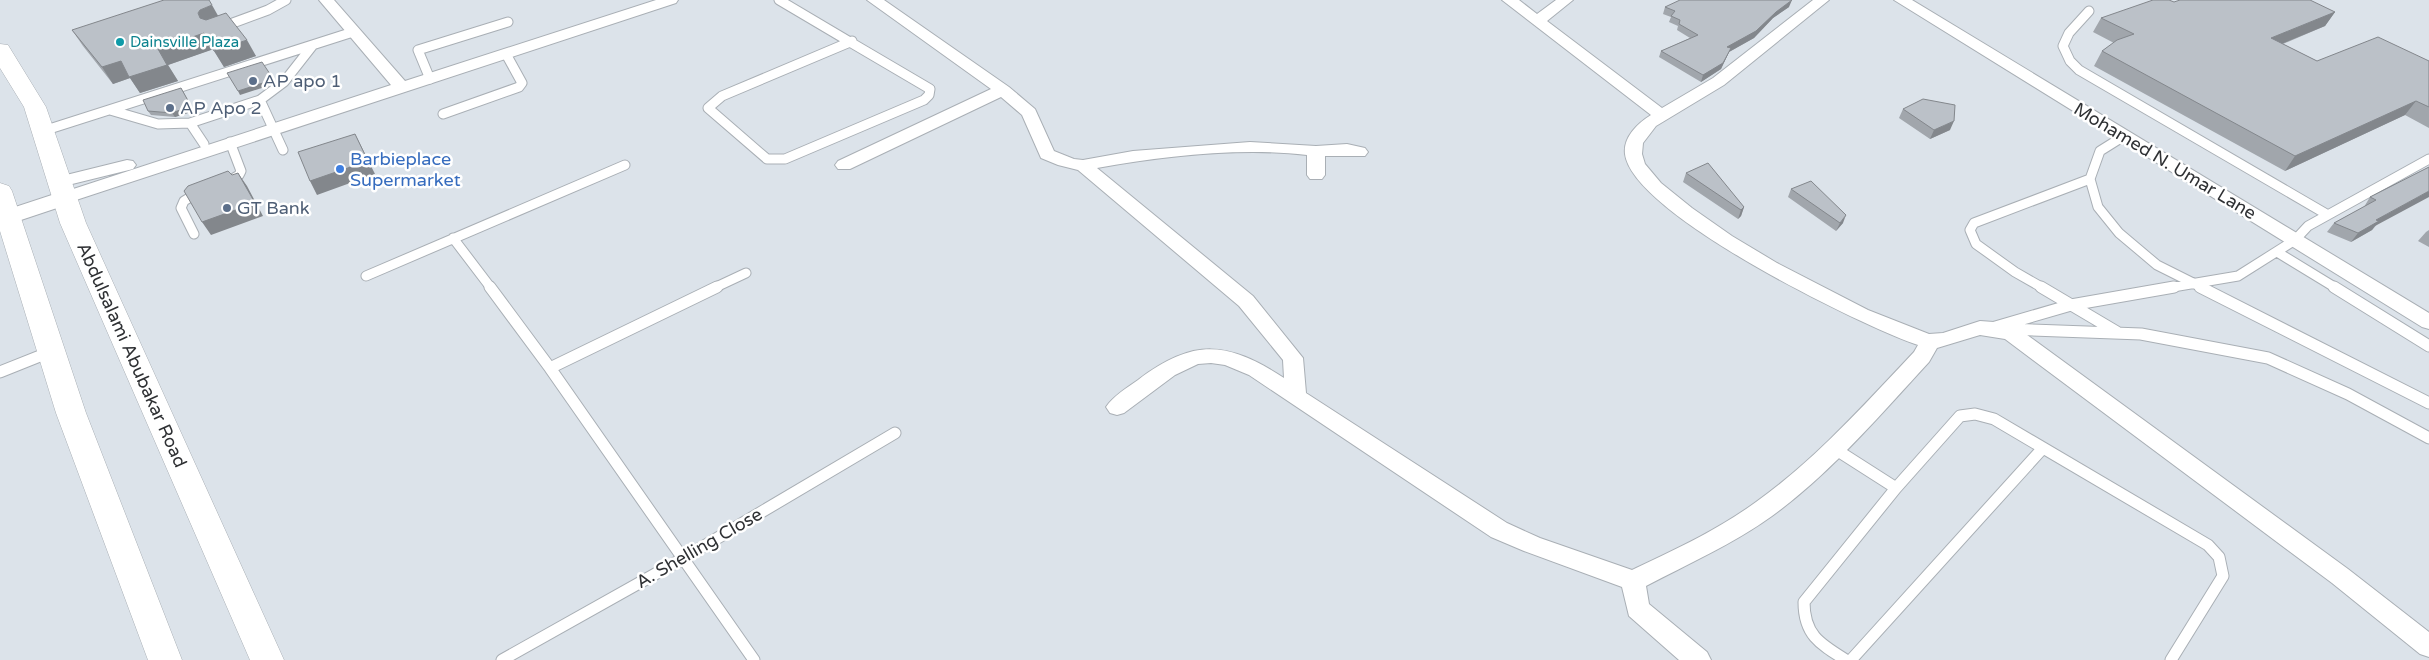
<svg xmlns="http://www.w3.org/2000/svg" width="2429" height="660" font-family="'Varela Round',sans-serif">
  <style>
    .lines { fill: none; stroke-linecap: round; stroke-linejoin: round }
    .service-far1-casing { stroke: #a9afb5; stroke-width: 11 }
    .service-casing { stroke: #a9afb5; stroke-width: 13 }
    .minor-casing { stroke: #a9afb5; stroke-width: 2 }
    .tertiary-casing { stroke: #a9afb5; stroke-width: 2 }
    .primary-casing { stroke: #a9afb5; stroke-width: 1 }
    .service-far1 { stroke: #fff; stroke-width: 9 }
    .service { stroke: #fff; stroke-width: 11 }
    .minor { fill: #fff; fill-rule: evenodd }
    .tertiary { fill: #fff; fill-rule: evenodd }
    .primary { fill: #fff; fill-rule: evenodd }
    .wall { fill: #a1a6ac }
    .shaded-wall { fill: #83878c }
    .building { fill: #bbc1c8; stroke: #83878c }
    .culture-dot { fill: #0f9aa8; stroke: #fff; stroke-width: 2 }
    .service-dot { fill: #5c6f8a; stroke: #fff; stroke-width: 2 }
    .shop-dot { fill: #3f7fe0; stroke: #fff; stroke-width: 2 }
    .labels { text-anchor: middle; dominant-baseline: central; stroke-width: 5; stroke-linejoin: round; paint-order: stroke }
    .far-culture-label { font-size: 15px; fill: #0d838f; stroke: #fff; text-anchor: start }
    .service-label { font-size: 18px; fill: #4e5e75; stroke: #fff; text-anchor: start }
    .shop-label { font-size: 18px; fill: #366cbe; stroke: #fff; text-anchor: start }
    .street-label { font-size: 18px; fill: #2f3134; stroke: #fff }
  </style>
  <rect width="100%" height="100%" fill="#dce3ea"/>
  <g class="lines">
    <defs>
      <path id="service-far1" d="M 779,0 L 850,42
        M 2089,11 L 2069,33 L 2063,46 L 2070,61 L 2079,70 L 2328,215
        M 222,27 L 268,10 L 286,0
        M 850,42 L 930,89 L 929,95 L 924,100 L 785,159 L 767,159 L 708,108 L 722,96 Z
        M 850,42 L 852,41
        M 430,79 L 418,50 L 508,22
        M 260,100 L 283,150
        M 110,110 L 158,124 L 190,123
        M 443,114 L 519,87 L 522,83 L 506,54
        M 43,131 L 353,32
        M 2124,136 L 2100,151 L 2090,179 L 2098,207 L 2119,233 L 2157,265 L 2203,288
        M 204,144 L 190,123 L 260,100 L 284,82 L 313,45
        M 229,181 L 239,175 L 241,171 L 230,142
        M 194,234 L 181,208 L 184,201 L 199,192
        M 453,238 L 491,288
        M 2277,252 L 2336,288
        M 366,276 L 625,165
        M 714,288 L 746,273
        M 2043,288 L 2015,272 L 1976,244 L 1970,230 L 1974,223 L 2090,179
        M 2167,288 L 2238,276 L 2295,240 L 2308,226 L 2429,159"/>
      <path id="service" d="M 490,287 L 550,368 L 754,660
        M 2041,287 L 2117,332
        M 2200,287 L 2429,403
        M 2334,287 L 2429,346
        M 1992,328 L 2071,305 L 2174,287
        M 2006,329 L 2141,334 L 2268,358 L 2348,394 L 2429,438
        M 550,368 L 717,287
        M 0,372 L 50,352
        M 1835,449 L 1896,488
        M 502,660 L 682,559 L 895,433
        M 1846,660 C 1820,644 1804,635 1804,602 L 1896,488 L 1960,416 L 1975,414 L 1994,419 L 2208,545 L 2219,557 L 2223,576 L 2171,660
        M 1851,660 L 2043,448"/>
      <path id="minor" d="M 319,0 L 334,0 L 405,81 L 656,0 L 678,0 L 676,3 L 70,202 L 58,202 L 55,198 L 58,194 L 391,85 Z
        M 867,0 L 884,0 L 1009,87 L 1035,109 L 1054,151 L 1074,159 L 1083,160 L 1133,151 L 1250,142 L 1316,146 L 1347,144 L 1365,148 L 1368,152 L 1365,156 L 1325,156 L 1325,175 L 1322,179 L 1310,179 L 1307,175 L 1307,155 C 1239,147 1164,156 1097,168 L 1253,296 L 1303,358 L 1306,393 L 1507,523 L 1540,538 L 1632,570 C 1674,550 1718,530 1756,502 C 1815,460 1864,405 1914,352 L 1918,345 C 1862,326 1632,214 1625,154 C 1623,137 1638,123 1651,115 L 1502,0 L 1519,0 L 1537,14 L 1556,0 L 1573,0 L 1547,21 L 1662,108 L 1713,78 L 1813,0 L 1829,0 L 1724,85 L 1656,126 L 1643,143 L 1642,154 L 1645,164 L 1661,183 L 1692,208 L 1732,236 L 1777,263 L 1868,310 L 1929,334 L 1943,333 L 1980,321 L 1994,322 L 2019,329 L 2348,569 L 2429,632 L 2429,657 L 2420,654 L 2332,583 L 2005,339 L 1980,335 L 1937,348 L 1929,362 C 1880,415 1831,473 1772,516 C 1733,544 1688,564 1646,586 L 1649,604 L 1707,652 L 1711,660 L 1679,660 L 1629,616 L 1622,587 L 1524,551 L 1491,537 L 1249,375 L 1225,365 L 1211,363 L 1198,364 L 1175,375 L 1124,413 L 1117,415 L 1110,413 L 1106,407 C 1113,396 1128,387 1138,380 C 1194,338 1227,341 1284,378 L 1283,360 L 1239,306 L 1078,170 L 1058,165 L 1041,158 L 1022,115 L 1001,97 L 850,169 L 838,169 L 835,165 L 838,161 L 991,89 Z
        M 1894,0 L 1912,0 L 2429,313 L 2429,329 L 2422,327 Z
        M 127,160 L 133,161 L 136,165 L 133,169 L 60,187 L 54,186 L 51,182 L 54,178 Z"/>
      <path id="tertiary" d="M 64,191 L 72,193 L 75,198 L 72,203 L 0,227 L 0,212 Z"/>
      <path id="primary" d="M 0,44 L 8,45 L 46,107 L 86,223 L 284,660 L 250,660 L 60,223 L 24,107 L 0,68 Z
        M 0,183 L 9,186 L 12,191 L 86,413 L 182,660 L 148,660 L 56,413 L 0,231 Z"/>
    </defs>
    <use href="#service-far1" class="service-far1-casing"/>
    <use href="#service" class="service-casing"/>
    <use href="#minor" class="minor-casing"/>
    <use href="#tertiary" class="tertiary-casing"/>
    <use href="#primary" class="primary-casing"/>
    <use href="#service-far1" class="service-far1"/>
    <use href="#service" class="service"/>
    <use href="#minor" class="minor"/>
    <use href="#tertiary" class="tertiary"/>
    <use href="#primary" class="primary"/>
  </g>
  <path class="wall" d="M 2174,2 L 2335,12 L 2325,26 L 2283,44 L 2317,61 L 2429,61 L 2429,128 L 2405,115 L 2285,171 L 2094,66 L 2102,51 L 2114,43 L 2093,32 L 2101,18 Z
    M 1665,7 L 1789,7 L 1773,18 L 1754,38 L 1729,52 L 1721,69 L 1701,82 L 1659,57 L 1661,51 L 1690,38 L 1677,30 L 1678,26 L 1669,22 L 1671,17 L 1663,14 Z
    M 218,16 L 256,56 L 224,67 L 213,49 L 168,65 L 178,81 L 140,93 L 130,78 L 113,84 L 83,46 L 72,30 Z
    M 1903,109 L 1950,130 L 1930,139 L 1899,118 Z
    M 148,111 L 194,111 L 175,117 L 151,115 Z
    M 2429,167 L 2372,230 L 2351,242 L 2327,232 L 2334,223 L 2364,207 L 2370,197 Z
    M 1686,173 L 1744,207 L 1741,216 L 1738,219 L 1683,182 Z
    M 1791,189 L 1843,223 L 1836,231 L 1788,197 Z
    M 2429,230 L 2429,247 L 2418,241 L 2426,232 Z"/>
  <path class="shaded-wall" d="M 1792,0 L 1789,7 L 1773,18 L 1754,38 L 1729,52 L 1721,69 L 1701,82 L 1703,75 L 1727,47 Z
    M 212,5 L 221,21 L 208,29 L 200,18 L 198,13 L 200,10 Z
    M 2335,12 L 2325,26 L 2262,52 L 2271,38 Z
    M 204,33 L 214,49 L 168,65 L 178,81 L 140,93 L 130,78 L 113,84 L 102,67 Z
    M 247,40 L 256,56 L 224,67 L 214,51 Z
    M 272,77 L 274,81 L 268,86 L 240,95 L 238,91 Z
    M 181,88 L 194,111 L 175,117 L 172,113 Z
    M 2416,101 L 2405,115 L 2285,171 L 2295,156 Z
    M 1954,121 L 1950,130 L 1930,139 L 1934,130 Z
    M 355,134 L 375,174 L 317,195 L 310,181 Z
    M 238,173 L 247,186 L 263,216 L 211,235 L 202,222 Z
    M 2429,191 L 2429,197 L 2375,226 L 2372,230 L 2351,242 L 2358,233 L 2376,220 Z
    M 1744,207 L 1741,216 L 1738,219 L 1741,210 Z
    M 1846,215 L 1843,223 L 1836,231 L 1840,223 Z"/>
  <path class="building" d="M 164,0 L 209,0 L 212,5 L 200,10 L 198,13 L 200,18 L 206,20 L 226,13 L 247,40 L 214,51 L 204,33 L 158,49 L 167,65 L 129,77 L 121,61 L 102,67 L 72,30 Z
    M 1680,0 L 1792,0 L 1776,12 L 1756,31 L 1727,47 L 1731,48 L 1723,63 L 1703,75 L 1661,51 L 1698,35 L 1679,24 L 1680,20 L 1671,16 L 1675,11 L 1665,7 Z
    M 2153,0 L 2169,0 L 2174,2 L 2180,0 L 2310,0 L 2335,12 L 2271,38 L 2317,61 L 2378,37 L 2429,61 L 2429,107 L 2416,101 L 2295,156 L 2102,51 L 2117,40 L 2134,34 L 2101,18 Z
    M 262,62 L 272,77 L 266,82 L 238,91 L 227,73 Z
    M 181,88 L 191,106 L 172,113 L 148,111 L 143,100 Z
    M 1923,99 L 1955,105 L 1954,121 L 1934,130 L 1903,109 Z
    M 355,134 L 368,161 L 310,181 L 298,152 Z
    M 1708,163 L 1744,207 L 1741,210 L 1686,173 Z
    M 2429,167 L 2429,191 L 2376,220 L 2379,221 L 2358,233 L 2334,223 L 2376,200 L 2370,197 Z
    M 228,171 L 232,175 L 238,173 L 255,203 L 202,222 L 184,191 L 188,186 Z
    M 1811,181 L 1846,215 L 1840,223 L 1791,189 Z"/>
  <circle class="culture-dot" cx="120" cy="42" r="5"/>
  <g class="service-dot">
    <circle cx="253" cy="81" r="5"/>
    <circle cx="170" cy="108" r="5"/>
    <circle cx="227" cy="208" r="5"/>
  </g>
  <circle class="shop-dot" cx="340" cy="169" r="5"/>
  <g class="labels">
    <g class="far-culture-label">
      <text x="130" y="42">Dainsville Plaza</text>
    </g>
    <g class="service-label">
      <text x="263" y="81">AP apo 1</text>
      <text x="180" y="108">AP Apo 2</text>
      <text x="237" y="208">GT Bank</text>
    </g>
    <g class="shop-label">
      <text x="350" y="159">Barbieplace<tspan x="350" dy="21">Supermarket</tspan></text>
    </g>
    <g class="street-label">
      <text transform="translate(2165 161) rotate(31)">Mohamed N. Umar Lane</text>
      <text transform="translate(132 355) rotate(66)">Abdulsalami Abubakar Road</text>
      <text transform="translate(699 548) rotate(-30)">A. Shelling Close</text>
    </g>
  </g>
</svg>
